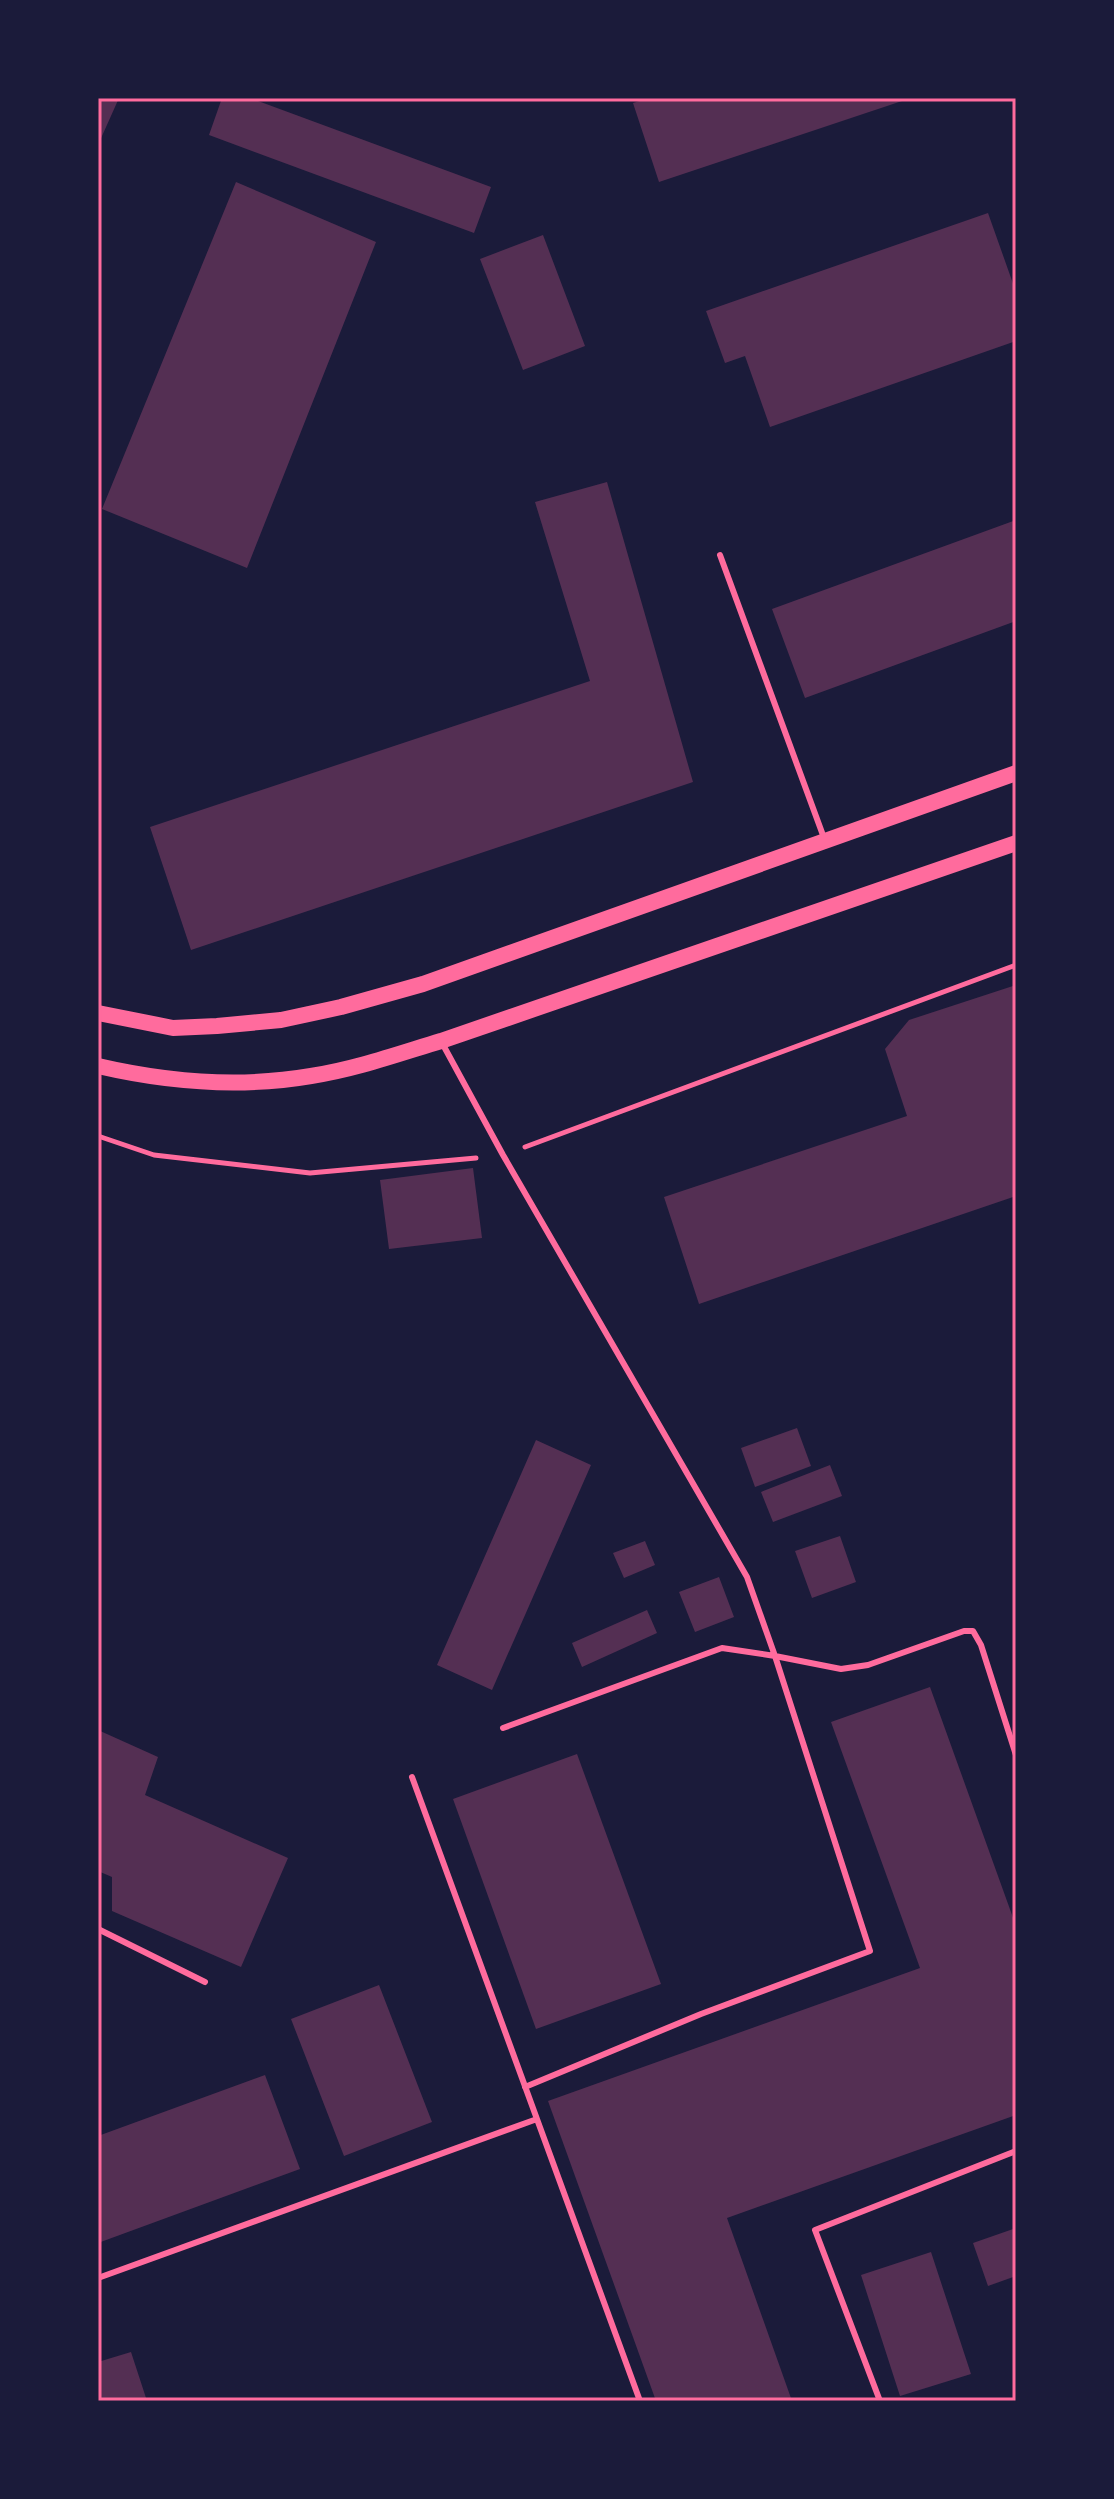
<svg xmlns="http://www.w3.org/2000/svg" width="1114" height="2499" font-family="'Noto Sans',sans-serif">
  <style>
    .building { fill: #542f53 }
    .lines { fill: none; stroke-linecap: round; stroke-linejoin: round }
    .path { stroke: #ff6b9d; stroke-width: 5 }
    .service { stroke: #ff6b9d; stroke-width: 6 }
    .secondary { stroke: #ff6b9d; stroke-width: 16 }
    .neatline { fill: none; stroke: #ff6b9d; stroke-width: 3 }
  </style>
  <rect width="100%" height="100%" fill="#1b1b3a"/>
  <path class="building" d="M 98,98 L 119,98 L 98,145 Z
    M 222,98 L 250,98 L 491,187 L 474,233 L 209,135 Z
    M 649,98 L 908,98 L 908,99 L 659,182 L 633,103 Z
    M 236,182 L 376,242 L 247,568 L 102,509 Z
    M 988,213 L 1016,292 L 1016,341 L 770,427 L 745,356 L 725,363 L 706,311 Z
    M 543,235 L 585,346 L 523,370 L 480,259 Z
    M 607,482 L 693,782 L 191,950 L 150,827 L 590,681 L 535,502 Z
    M 1016,520 L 1016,621 L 805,698 L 772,609 Z
    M 1016,985 L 1016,1196 L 699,1304 L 664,1197 L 907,1116 L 885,1049 L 909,1020 Z
    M 473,1168 L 482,1238 L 389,1249 L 380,1180 Z
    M 797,1428 L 811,1466 L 755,1487 L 741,1448 Z
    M 536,1440 L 591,1465 L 492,1690 L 437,1665 Z
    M 830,1465 L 842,1496 L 773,1522 L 761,1492 Z
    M 840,1536 L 856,1582 L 812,1598 L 795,1551 Z
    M 645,1541 L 655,1565 L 624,1578 L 613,1553 Z
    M 719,1577 L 734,1617 L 695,1632 L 679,1592 Z
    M 647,1610 L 657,1633 L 582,1667 L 572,1643 Z
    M 930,1687 L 1016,1926 L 1016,2115 L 727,2218 L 792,2401 L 656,2401 L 548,2101 L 920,1968 L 831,1722 Z
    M 98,1730 L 158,1757 L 145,1795 L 288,1858 L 241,1967 L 112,1911 L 112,1877 L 98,1871 Z
    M 577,1754 L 661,1984 L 536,2029 L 453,1799 Z
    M 379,1985 L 432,2122 L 344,2156 L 291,2019 Z
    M 265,2075 L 300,2169 L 98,2243 L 98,2136 Z
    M 1016,2228 L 1016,2276 L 988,2286 L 973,2243 Z
    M 931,2252 L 971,2374 L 900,2396 L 861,2275 Z
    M 131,2352 L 147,2401 L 98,2401 L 98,2362 Z"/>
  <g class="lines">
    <path class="path" d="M 98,1136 L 154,1155 L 310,1173 L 476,1158
      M 525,1147 L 1016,965"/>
    <path class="service" d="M 720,555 L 824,838
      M 441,1041 L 503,1155 L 747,1577 L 775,1656 L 841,1669 L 868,1665 L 964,1631 L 973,1631 L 981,1645 L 1016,1755
      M 503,1728 L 722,1648 L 775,1656 L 870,1951 L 701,2014 L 525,2087
      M 412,1777 L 640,2401
      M 98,1929 L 205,1982
      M 98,2278 L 537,2119
      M 880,2401 L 815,2230 L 1016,2151"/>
    <path class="secondary" d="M 98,1013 L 173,1028 L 217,1026 L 281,1020 L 341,1007 L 423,984 L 1016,773
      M 98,1066 C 167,1082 241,1088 311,1076 C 356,1069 398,1054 441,1041 L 1016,843"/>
  </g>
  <rect width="1114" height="2499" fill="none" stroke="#1b1b3a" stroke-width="200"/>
  <rect x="100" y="100" width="914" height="2299" class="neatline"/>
</svg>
